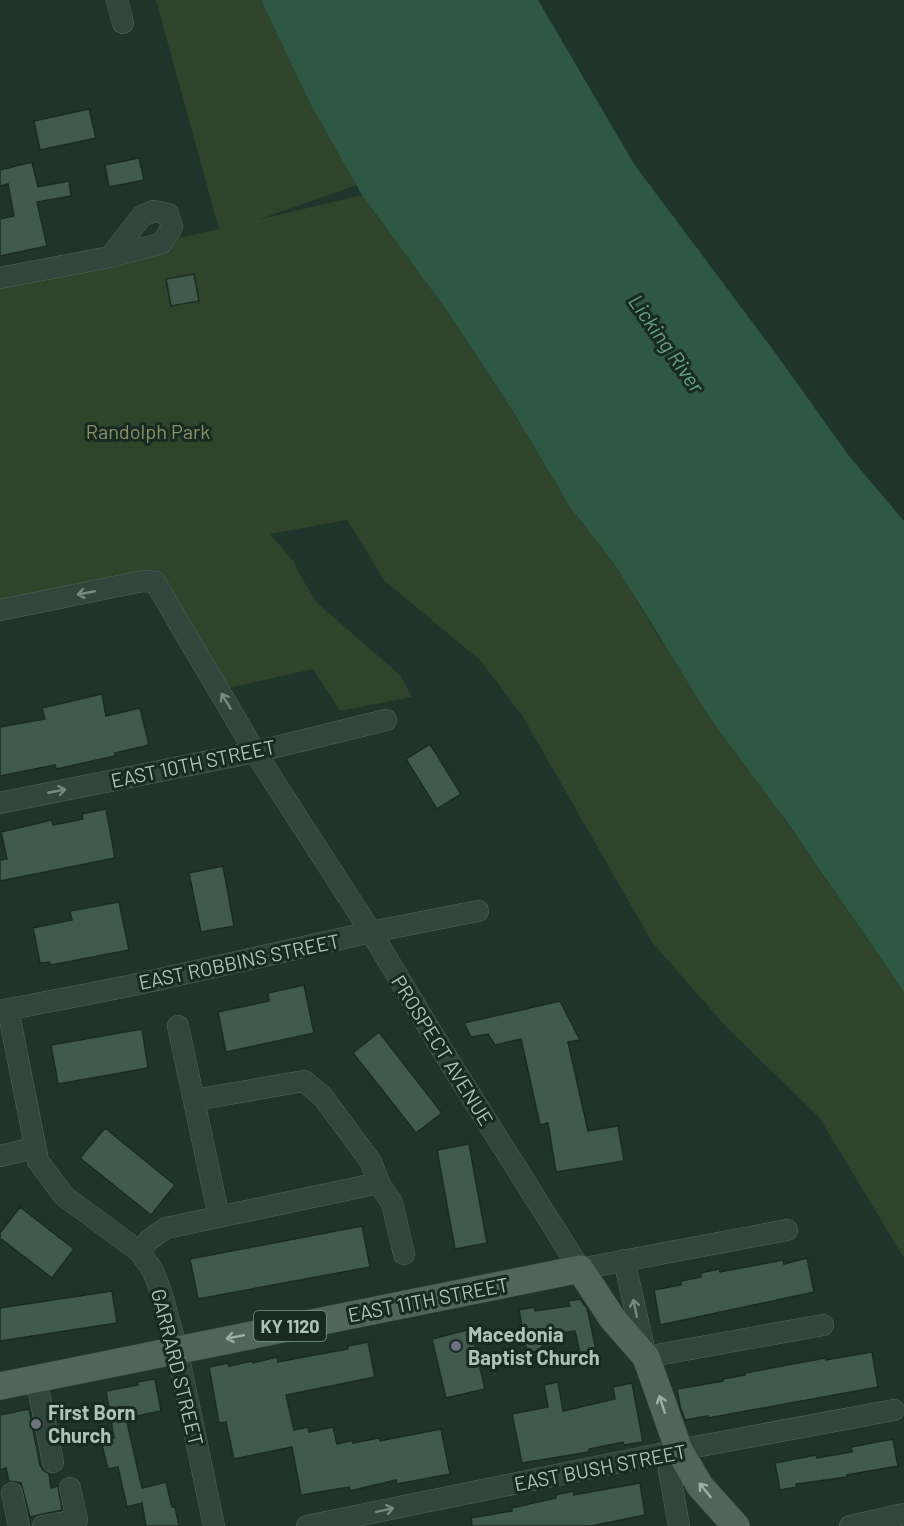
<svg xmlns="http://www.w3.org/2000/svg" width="904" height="1526" font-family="Barlow,sans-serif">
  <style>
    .green { fill: #30432b }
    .water { fill: #2e5744 }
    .building { fill: #405a4e; stroke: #1a2c24; stroke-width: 1.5 }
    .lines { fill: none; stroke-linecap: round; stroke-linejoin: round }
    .minor-casing { stroke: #50645b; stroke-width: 22 }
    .major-casing { stroke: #3f5249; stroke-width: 28 }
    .minor { stroke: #32463d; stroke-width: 21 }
    .major { stroke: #50665c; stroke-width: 27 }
    .oneway { stroke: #758b81 }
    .oneway2 { stroke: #9ab0a6 }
    .worship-dot { fill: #6b7280; stroke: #182a22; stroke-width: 2 }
    .labels { text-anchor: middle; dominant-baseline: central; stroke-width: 6; stroke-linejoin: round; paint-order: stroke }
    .shield { fill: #182a22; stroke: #80958c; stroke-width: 1.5 }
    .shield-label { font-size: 18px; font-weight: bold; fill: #acc3b9 }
    .park-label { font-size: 20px; fill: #8a9265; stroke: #182a22 }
    .street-label { font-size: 20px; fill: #acc3b9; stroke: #182a22 }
    .poi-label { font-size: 20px; font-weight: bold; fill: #acc3b9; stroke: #182a22; text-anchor: start }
    .water-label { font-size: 21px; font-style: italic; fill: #65a285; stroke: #182a22 }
  </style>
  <rect width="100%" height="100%" fill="#1f352b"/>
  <path class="green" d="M 156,0 L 262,0 L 357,185 L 257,220 L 362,195 L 447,311 L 514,413 L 570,507 L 615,565 L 658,636 L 904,992 L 904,1258 L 819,1117 L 727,1028 L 652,942 L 523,717 L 481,661 L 385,581 L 347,520 L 270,534 L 295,563 L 296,568 L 316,602 L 400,675 L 412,697 L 340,711 L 313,669 L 219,690 L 154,582 L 0,610 L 0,278 L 219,229 Z"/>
  <path class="water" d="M 261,0 L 538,0 L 634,164 L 774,351 L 849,456 L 904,521 L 904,992 L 787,822 L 712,721 L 615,565 L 570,507 L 514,413 L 447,311 L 362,195 L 310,103 Z"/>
  <path class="building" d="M 89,109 L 96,138 L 40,150 L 34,121 Z
    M 139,158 L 144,180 L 109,187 L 105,165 Z
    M 32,162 L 38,187 L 69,181 L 71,196 L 37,202 L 47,246 L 0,256 L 0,219 L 14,216 L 8,184 L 0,186 L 0,170 Z
    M 194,274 L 199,301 L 171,306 L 166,279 Z
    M 102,694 L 106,716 L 140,708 L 149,745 L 115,753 L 115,756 L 56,769 L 55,765 L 0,776 L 0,727 L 45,719 L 42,708 Z
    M 430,744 L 461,794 L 437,809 L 406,759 Z
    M 106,809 L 115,858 L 0,881 L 0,860 L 7,859 L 1,832 L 52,820 L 53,825 L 83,819 L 82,814 Z
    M 223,866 L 234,926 L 201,932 L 189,873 Z
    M 119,902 L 129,950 L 51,965 L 49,962 L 40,963 L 33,928 L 72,920 L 70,911 Z
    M 304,985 L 314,1033 L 226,1052 L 218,1012 L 269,1001 L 268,993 Z
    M 560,1001 L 580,1040 L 568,1042 L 588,1131 L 618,1126 L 624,1161 L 556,1172 L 548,1123 L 540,1125 L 521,1039 L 495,1045 L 488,1034 L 471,1037 L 464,1023 Z
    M 142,1029 L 148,1068 L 58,1084 L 51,1045 Z
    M 379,1032 L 442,1113 L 416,1133 L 353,1053 Z
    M 105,1128 L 175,1185 L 151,1215 L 80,1158 Z
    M 469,1144 L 487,1243 L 455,1249 L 437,1150 Z
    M 20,1207 L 74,1249 L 52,1278 L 0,1238 L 0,1233 Z
    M 362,1226 L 370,1267 L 198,1299 L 190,1259 Z
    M 807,1258 L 814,1292 L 660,1325 L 654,1290 L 681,1285 L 681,1281 L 701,1277 L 701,1273 L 719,1269 L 720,1272 L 783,1260 L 784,1264 Z
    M 112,1291 L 117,1323 L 0,1341 L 0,1308 Z
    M 580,1299 L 587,1308 L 597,1354 L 581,1358 L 575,1331 L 540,1336 L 543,1350 L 527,1353 L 519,1310 L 534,1307 L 535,1311 L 570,1306 L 568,1301 Z
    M 471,1329 L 485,1389 L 446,1398 L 432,1339 Z
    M 368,1342 L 375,1377 L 286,1395 L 294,1430 L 308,1427 L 309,1432 L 333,1427 L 337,1444 L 353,1440 L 353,1443 L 379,1438 L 380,1441 L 441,1429 L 450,1474 L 397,1484 L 396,1480 L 350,1491 L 349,1487 L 301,1495 L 292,1447 L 234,1459 L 226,1422 L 219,1423 L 209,1367 L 228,1363 L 229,1366 L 252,1361 L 253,1363 L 277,1357 L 278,1362 L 348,1349 L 348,1346 Z
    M 872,1352 L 878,1387 L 708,1418 L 708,1416 L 685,1420 L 680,1406 L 677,1389 L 723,1381 L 723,1379 L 745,1375 L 745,1373 L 825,1358 L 826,1360 Z
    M 155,1379 L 161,1411 L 126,1418 L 142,1488 L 166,1482 L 172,1507 L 175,1507 L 179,1526 L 146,1526 L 142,1503 L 127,1507 L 118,1467 L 108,1469 L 101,1441 L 114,1438 L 106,1391 L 138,1385 L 137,1382 Z
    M 558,1382 L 563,1411 L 615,1399 L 613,1387 L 632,1383 L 643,1442 L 624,1445 L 623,1442 L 589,1449 L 589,1452 L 522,1463 L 512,1414 L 548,1407 L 544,1385 Z
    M 29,1409 L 40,1465 L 43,1470 L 49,1474 L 51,1488 L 58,1486 L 62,1510 L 30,1517 L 21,1483 L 9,1481 L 6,1468 L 0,1470 L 0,1415 Z
    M 893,1439 L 898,1466 L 847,1475 L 847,1477 L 796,1484 L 797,1487 L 780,1490 L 775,1463 L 816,1455 L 817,1458 L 852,1452 L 851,1447 Z
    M 640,1483 L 645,1515 L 591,1526 L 472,1526 L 471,1518 L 512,1511 L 512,1508 L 556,1498 L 556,1495 L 573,1491 L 574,1495 Z"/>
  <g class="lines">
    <defs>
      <path id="minor" d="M 117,0 L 123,23
        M 0,278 L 110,257 L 162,243 L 172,227 L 168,214 L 154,211 L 142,216 L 110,257
        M 0,610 L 143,581 L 155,582 L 255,752 L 371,932 L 444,1053 L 580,1269 L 787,1230
        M 0,803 L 255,752 L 386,720
        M 8,1009 L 38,1161 L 64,1196 L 140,1252 L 153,1271 L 161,1292 L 177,1349 L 214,1526
        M 0,1011 L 129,986 L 371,932 L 478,911
        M 178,1026 L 219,1217
        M 0,1156 L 34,1148
        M 379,1183 L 392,1203 L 404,1254
        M 140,1252 L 149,1240 L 166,1228 L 379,1183 L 371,1162 L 323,1097 L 304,1081 L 194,1100
        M 624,1260 L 646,1357 L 823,1325
        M 36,1378 L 53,1462
        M 669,1470 L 679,1526
        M 12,1493 L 19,1526
        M 43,1526 L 77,1520 L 70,1488
        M 307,1526 L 679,1450 L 894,1410
        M 850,1526 L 904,1514"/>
      <path id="major" d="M 0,1386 L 580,1269 L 612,1318 L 646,1357 L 679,1450 L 700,1486 L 736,1526"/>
    </defs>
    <use href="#minor" class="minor-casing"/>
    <use href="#major" class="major-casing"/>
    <use href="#minor" class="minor"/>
    <use href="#major" class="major"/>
  </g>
  <defs><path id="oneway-shaft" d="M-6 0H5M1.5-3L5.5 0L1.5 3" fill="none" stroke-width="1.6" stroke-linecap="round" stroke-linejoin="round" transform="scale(1.5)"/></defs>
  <g class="oneway">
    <use href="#oneway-shaft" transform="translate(86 593) rotate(169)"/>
    <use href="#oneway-shaft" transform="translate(226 701) rotate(-121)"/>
    <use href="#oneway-shaft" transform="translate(57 791) rotate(-11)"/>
    <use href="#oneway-shaft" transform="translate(635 1308) rotate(-102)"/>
    <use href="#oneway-shaft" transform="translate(385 1510) rotate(-12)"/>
  </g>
  <g class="oneway2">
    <use href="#oneway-shaft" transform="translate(235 1337) rotate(169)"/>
    <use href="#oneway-shaft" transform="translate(662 1404) rotate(-108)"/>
    <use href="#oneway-shaft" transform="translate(705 1490) rotate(-129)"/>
  </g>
  <g class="worship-dot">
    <circle cx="456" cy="1346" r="6"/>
    <circle cx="36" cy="1424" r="6"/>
  </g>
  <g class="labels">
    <rect class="shield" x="254" y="1311" width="72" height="30" rx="4.5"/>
    <g class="shield-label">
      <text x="290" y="1326">KY 1120</text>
    </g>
    <g class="park-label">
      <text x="148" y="431">Randolph Park</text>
    </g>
    <g class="street-label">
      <text transform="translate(193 763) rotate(-12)">EAST 10TH STREET</text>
      <text transform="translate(239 961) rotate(-12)">EAST ROBBINS STREET</text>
      <text transform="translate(443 1050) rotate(58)">PROSPECT AVENUE</text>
      <text transform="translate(428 1299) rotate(-11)">EAST 11TH STREET</text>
      <text transform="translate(178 1367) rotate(76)">GARRARD STREET</text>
      <text transform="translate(600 1467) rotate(-11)">EAST BUSH STREET</text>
    </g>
    <g class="poi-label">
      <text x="468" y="1334">Macedonia<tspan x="468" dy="23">Baptist Church</tspan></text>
      <text x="48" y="1412">First Born<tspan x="48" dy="23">Church</tspan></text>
    </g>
    <g class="water-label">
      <text transform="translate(667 343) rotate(55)">Licking River</text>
    </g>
  </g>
</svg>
